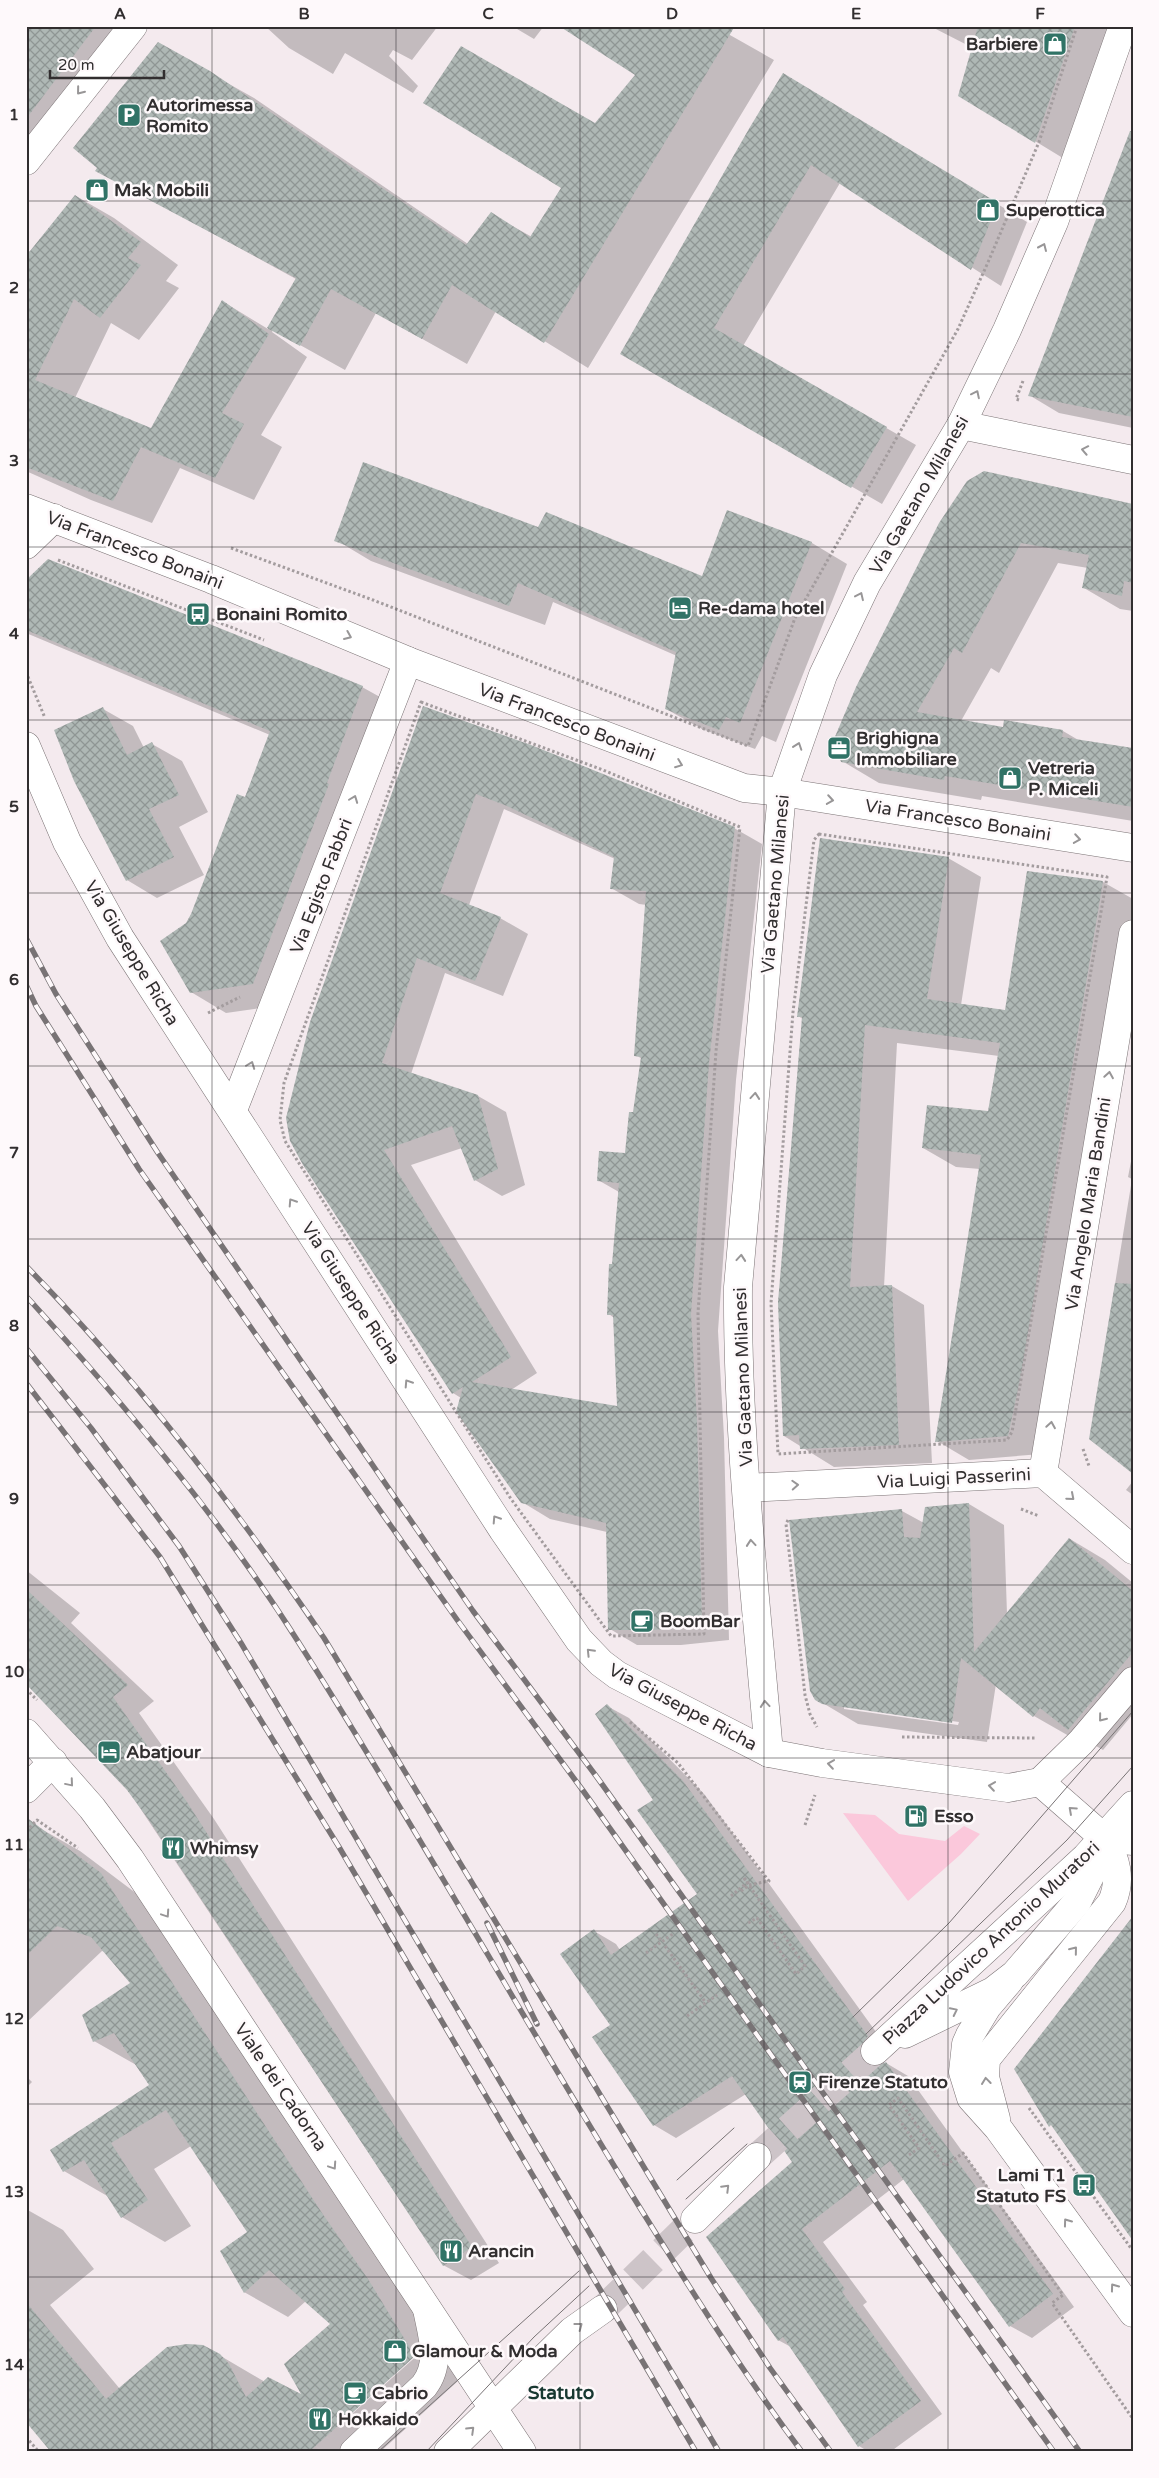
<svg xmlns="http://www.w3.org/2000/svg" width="1159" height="2478" font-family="'Varela Round',sans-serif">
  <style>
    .green { fill: #fbc8db }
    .shadow { fill: #0003; fill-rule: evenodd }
    .building { fill: url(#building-cross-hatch); fill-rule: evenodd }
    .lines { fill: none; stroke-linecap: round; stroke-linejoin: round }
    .secondary-tunnel { stroke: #cdc4c8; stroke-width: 28; stroke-dasharray: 28 14; stroke-linecap: butt }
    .street-casing { stroke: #7b7375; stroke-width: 29 }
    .secondary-casing { stroke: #7b7375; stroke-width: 29 }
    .path { stroke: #a39c9e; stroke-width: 3; stroke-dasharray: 2.5 2.5; stroke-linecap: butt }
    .street { stroke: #fff; stroke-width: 28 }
    .secondary { stroke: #fff; stroke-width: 28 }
    .tram { stroke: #787375; stroke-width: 1 }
    .rail-casing { stroke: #787375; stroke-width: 5.5 }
    .rail { stroke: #fef9fb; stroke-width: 4; stroke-dasharray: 11; stroke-linecap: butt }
    .path-bridge { stroke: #a39c9e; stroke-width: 3; stroke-dasharray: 2.5 2.5; stroke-linecap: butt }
    .oneway { stroke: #989697 }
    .grid { fill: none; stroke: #312e2f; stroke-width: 1; stroke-opacity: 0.55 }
    .labels { text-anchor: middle; stroke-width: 5; stroke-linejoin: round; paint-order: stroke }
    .poi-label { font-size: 18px; font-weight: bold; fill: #312e2f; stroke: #fef9fb; text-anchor: start }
    .street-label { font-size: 18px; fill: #312e2f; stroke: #fef9fb }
    .neighbourhood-label { font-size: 19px; font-weight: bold; fill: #183831; stroke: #fef9fb }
    .neatline { fill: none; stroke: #312e2f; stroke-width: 2 }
    .grid-label { font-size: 16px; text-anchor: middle; font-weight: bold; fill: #312e2f }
  </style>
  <defs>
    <pattern id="building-cross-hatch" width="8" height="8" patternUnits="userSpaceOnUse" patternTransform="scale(1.25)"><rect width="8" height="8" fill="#afb8b5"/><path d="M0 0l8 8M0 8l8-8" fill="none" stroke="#8f9694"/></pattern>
  </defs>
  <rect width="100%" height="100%" fill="#f4eaee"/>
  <path class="green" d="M843 1813 875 1815 899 1834 945 1841 964 1826 980 1834 961 1854 908 1901Z"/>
  <g class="shadow">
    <path d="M26 26H125L26 158Z"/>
    <path d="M265 26H438L412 60 393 50 389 56 418 86 413 93 345 53 333 74 289 48Z"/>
    <path d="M512 26H544L534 39Z"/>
    <path d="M714 26 774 60 588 368 496 311 467 364 376 313 345 370 273 330 272 332 307 357 261 435 282 447 254 500 180 468 152 523 91 500 26 471V250L31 252 76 196 114 218 178 265 166 281 179 288 139 340 111 323 75 398 151 430 222 301 268 329 296 279 97 170 158 44 254 98 468 244 491 214 532 237 563 188 595 125Z"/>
    <path d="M930 26H1118L1071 163 959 95 973 48Z"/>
    <path d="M813 92 1027 222 1001 286 840 183 743 346 916 445 882 504 622 354Z"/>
    <path d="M1133 128V428L1059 413 1029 395Z"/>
    <path d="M1133 506V611L1120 609 1084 588 1088 568 1058 563 999 673 991 668 961 721 1004 728 1063 731 1080 741 1133 749V821L982 796 981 800 879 783 842 761 940 523Z"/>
    <path d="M727 511 812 543 847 564 776 742 762 736 755 749 702 729 666 709 677 656 553 602 545 625 371 561 336 540 538 529 703 577Z"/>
    <path d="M26 582 362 687 398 707 289 1004 226 1013 191 992 187 923 245 798 270 735 26 633Z"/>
    <path d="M424 708 734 828 762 844 736 1080 718 1331 724 1437 729 1640 681 1645H637L610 1629 607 1532 550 1519 522 1502 461 1398 453 1393 304 1164ZM504 809 615 859 611 888 639 904 647 905 636 1055 642 1059 634 1113 626 1154 598 1180 619 1192 609 1314 614 1318 619 1408 511 1390 537 1373 411 1165 462 1148 475 1180 502 1196 525 1185 506 1112 478 1096 411 1074 445 973 503 996 528 934 500 918 469 905Z"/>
    <path d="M103 709 133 726 144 748 152 744 182 761 208 812 179 827 204 875 157 898 127 880Z"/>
    <path d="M948 858 981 877 961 1005 1006 1012 1103 882 1133 899V915L1053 1394 1041 1454 969 1460 937 1441 980 1169 956 1167 923 1148 990 1112 999 1056 897 1043 884 1287 892 1286 924 1305 932 1463 834 1467 784 1436 803 1019 798 1016Z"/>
    <path d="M1133 1151V1473L1090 1439 1132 1179 1128 1177Z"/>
    <path d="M1133 1481V1495L1126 1490Z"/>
    <path d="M969 1504 1004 1525 1007 1614 1070 1539 1105 1560 1133 1583V1714L1103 1750 1072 1732 1069 1736 1034 1716 996 1684 987 1742 858 1724 816 1699 902 1511 924 1523ZM844 1706 959 1722 958 1725 844 1709Z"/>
    <path d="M26 1570 80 1613 71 1623 154 1701 139 1713 214 1819 499 2263 471 2280 443 2265 128 1790 26 1683Z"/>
    <path d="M607 1706 629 1718 705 1795 889 2050 882 2060V2066L886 2063 908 2076 1074 2307 1032 2338 1010 2326 904 2179 823 2242 867 2302 863 2305 942 2414 890 2452H869L859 2446 791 2347 778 2340 794 2162 746 2094 676 2138 654 2125 612 2025 594 1931 616 1944 620 1950 699 1894Z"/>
    <path d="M36 1826 80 1851 145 1900 412 2306 458 2381 380 2452H46L50 2448 26 2420V2209L63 2230 94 2269 50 2305 120 2389 219 2355 265 2382 304 2396 332 2324 306 2301 288 2317 244 2292 249 2232 191 2146 154 2169 191 2226 165 2242 122 2217 109 2197 64 2171 51 2150 151 2086 138 2066 94 2041 132 1983 105 1952 102 1951 26 2023V1836ZM419 2350 421 2352 344 2421V2418Z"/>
    <path d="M26 2076 32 2082 26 2088Z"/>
  </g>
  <g class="building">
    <path d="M26 26H96L26 119Z"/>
    <path d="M559 26H735L544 343 452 285 422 339 331 289 300 346 267 328 296 278 95 171 97 168 73 148 158 42 210 71 466 245 491 212 530 237 561 188 423 103 461 46 595 123 635 75Z"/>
    <path d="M978 26H1075L1035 143 958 96Z"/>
    <path d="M783 73 998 203 971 270 811 165 714 328 887 427 851 488 620 354 750 127Z"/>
    <path d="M1130 131H1133V417L1028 396Z"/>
    <path d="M75 195 141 242 128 258 141 265 100 318 74 299 35 380 151 428 222 300 269 334 222 413 244 424 215 478 141 447 113 501 26 467V256Z"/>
    <path d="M363 462 538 527 546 512 702 576 727 510 812 542 740 723 726 717 719 730 665 709 676 652 518 583 509 606 334 541Z"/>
    <path d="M984 471 1133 504V583L1124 581 1122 596 1082 588 1089 555 1021 543 962 653 954 648 917 712 1003 727 1004 720 1063 730 1062 737 1133 748V807L945 776 944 780 841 762 834 739 856 687 939 523 967 481Z"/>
    <path d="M48 559 363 686 327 783 329 784 253 984 190 993 160 941 186 923 191 914 237 794 245 797 270 731 26 630V580Z"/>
    <path d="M423 706 531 745 735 827 709 1063 691 1314 697 1421 702 1625 653 1630H608L606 1523 521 1503 456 1412 463 1387 452 1394 303 1165 290 1141 286 1118 310 1022ZM476 794 507 806 614 857 610 889 646 891 634 1056 641 1057 633 1112H629L625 1153 599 1151 597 1181 619 1183 612 1264H609L607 1315H613L617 1406 472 1382 511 1357 384 1150 452 1126 474 1181 498 1169 478 1095 382 1063 417 958 475 981 501 917 440 893Z"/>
    <path d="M103 707 127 755 152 742 179 795 149 809 174 857 126 881 74 781 54 730Z"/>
    <path d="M820 838 949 857 927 999 1005 1010 1027 871 1103 881 1021 1375 1008 1436 935 1442 981 1155 922 1148 927 1105 988 1111 1000 1043 865 1025 850 1287 892 1285 899 1445 800 1449 799 1435 783 1436 778 1302 802 1017H797Z"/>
    <path d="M1115 1283 1133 1284V1474L1089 1439Z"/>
    <path d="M969 1503 974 1652 1069 1538 1133 1591V1652L1068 1730 1040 1708 1033 1717 961 1658 952 1723 822 1704 815 1700 810 1691 789 1520 902 1509 904 1537 920 1538 925 1507Z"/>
    <path d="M26 1589 128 1685 113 1697 187 1802 472 2247 443 2266 149 1820 127 1790 26 1684Z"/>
    <path d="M607 1704 683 1781 868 2036 860 2047V2054L863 2061 870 2066H878L886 2062 1053 2294 1009 2327 890 2161 802 2229 845 2289 842 2292 921 2401 858 2447 783 2337 778 2341 706 2237 792 2162 732 2076 653 2126 592 2037 610 2025 560 1954 594 1929 611 1955 697 1894 637 1810 653 1800 595 1714Z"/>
    <path d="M26 1817 101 1873 322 2213 368 2279 415 2356 309 2452H51L26 2422V2302L106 2399 167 2347 187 2344 203 2345 220 2354 229 2364 246 2397 268 2377 301 2394 284 2364 330 2324 269 2270 244 2293 220 2251 247 2232 166 2110 111 2143 148 2200 121 2218 84 2160 63 2172 50 2150 149 2085 114 2033 93 2042 82 2015 130 1983 91 1937 57 1926 26 1956Z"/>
    <path d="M1133 1916V2241L1051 2125 1049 2127 1014 2069Z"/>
  </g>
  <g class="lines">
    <g class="secondary-tunnel">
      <path d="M757 2157 875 2051"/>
      <path d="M603 2309 695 2219"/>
    </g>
    <g class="street-casing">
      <g id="street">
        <path d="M961 425 1133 460"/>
        <path d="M26 508 211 579 408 661 744 788 782 792 1133 848"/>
        <path d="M26 545 54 518"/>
        <path d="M26 746 67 842 120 938 503 1530 579 1640 601 1663 617 1675 644 1689 769 1753 822 1763 1008 1788 1040 1782"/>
        <path d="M233 1110 408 661"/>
        <path d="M1043 1473 1133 934"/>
        <path d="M747 1488 1043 1473 1133 1550"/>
        <path d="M26 1733 92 1808 130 1859 522 2452"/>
        <path d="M769 1753C756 1598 737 1442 738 1287L782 792 823 675 867 583 961 425 1007 330 1054 222 1123 26"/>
        <path d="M26 1789 53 1762"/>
        <path d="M1104 1838 1133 1841"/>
        <path d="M1009 1981 987 2007 970 2035 966 2044 963 2072 971 2098 998 2128 1133 2313"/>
        <path d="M996 2119 985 2077 986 2059 1112 1902C1122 1879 1116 1859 1104 1838"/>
      </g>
    </g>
    <g class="secondary-casing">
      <g id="secondary">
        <path d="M26 161 133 26"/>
        <path d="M1104 1838 1040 1782 1081 1742 1133 1681"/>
        <path d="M905 2034 993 1991 1015 1974 1077 1902 1092 1872 1101 1846"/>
        <path d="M875 2051 1086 1857 1133 1805"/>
        <path d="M695 2219 757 2157"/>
        <path d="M354 2452 424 2386C442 2363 432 2335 427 2309"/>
        <path d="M448 2452 572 2331 603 2309"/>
      </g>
    </g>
    <g class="path">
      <path d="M1019 400 1016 399 1023 381"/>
      <path d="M231 548 373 600 748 746 795 618 958 329 989 260 1039 142 1077 26"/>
      <path d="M58 560 264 640"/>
      <path d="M26 672 45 718"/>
      <path d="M421 702 603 770 740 827 716 1051 698 1313 704 1634 611 1636 511 1499 285 1141 280 1120 284 1083Z"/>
      <path d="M819 834 1107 877 1012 1432 1007 1440 778 1454 771 1303 793 1012 814 840Z"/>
      <path d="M208 1013 240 997"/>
      <path d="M1083 1449 1089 1466"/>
      <path d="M1021 1509 1039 1516"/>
      <path d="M788 1520 786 1524 805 1695 810 1714 817 1727"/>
      <path d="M26 1689 37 1700"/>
      <path d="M630 1722 678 1763 769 1881 749 1885 740 1892"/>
      <path d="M902 1737 1035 1738"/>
      <path d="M805 1825 815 1795"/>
      <path d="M26 1831 37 1820 78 1848"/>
      <path d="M744 1878 805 1966 796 1974 757 1918 748 1923"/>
      <path d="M656 1934 662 1942"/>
      <path d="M665 1946 706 2003"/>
      <path d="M646 1953 674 1933"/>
      <path d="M687 2016 717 1995"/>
      <path d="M1029 2108 1133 2251"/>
      <path d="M909 2155 919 2148 889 2105 898 2098 945 2166 963 2153 1063 2295 1052 2303 1133 2419"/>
      <path d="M26 2437 39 2452"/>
    </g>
    <use href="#street" class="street"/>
    <use href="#secondary" class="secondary"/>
    <g class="tram">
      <path d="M853 2017 949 1923 1133 1711"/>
      <path d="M866 2034 1067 1840 1133 1766"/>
      <path d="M677 2180 734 2128"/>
      <path d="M686 2199 747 2144"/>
      <path d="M378 2452 579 2271"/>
      <path d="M426 2452 534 2337 589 2286"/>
    </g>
    <g class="rail-casing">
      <g id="rail">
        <path d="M26 938 56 994 158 1153 473 1611 599 1780 1080 2452"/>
        <path d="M26 985 36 1006 139 1169 458 1621 584 1792 1054 2452"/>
        <path d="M26 1266C138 1380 235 1506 324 1638L711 2278 770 2368 831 2452"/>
        <path d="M26 1296C125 1405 221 1519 299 1643 414 1824 519 2012 632 2195 686 2282 740 2369 802 2452"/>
        <path d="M26 1348 91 1428 179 1546 241 1643 719 2452"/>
        <path d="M26 1383 160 1557 339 1847 696 2452"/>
        <path d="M487 1923 537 2024"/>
      </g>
    </g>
    <use href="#rail" class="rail"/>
    <path class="path-bridge" d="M731 1896 748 1882 744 1878"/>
  </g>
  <defs><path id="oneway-chevron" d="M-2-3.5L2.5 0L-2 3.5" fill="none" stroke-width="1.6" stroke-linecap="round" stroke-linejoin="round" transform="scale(1.25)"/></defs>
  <g class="oneway">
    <use href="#oneway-chevron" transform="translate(80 91) rotate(129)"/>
    <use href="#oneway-chevron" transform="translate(1043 247) rotate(-66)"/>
    <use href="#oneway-chevron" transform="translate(976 394) rotate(-64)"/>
    <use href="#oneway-chevron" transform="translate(1085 450) rotate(-169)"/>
    <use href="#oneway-chevron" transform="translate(860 596) rotate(-65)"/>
    <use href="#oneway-chevron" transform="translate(348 636) rotate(23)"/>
    <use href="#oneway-chevron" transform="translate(798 746) rotate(-71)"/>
    <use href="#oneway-chevron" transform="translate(679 764) rotate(21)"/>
    <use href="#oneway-chevron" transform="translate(354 799) rotate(-69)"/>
    <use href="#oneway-chevron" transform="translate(830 800) rotate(9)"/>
    <use href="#oneway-chevron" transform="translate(1077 839) rotate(9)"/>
    <use href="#oneway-chevron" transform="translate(251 1065) rotate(-69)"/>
    <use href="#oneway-chevron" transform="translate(1109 1075) rotate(-81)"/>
    <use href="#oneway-chevron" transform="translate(755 1096) rotate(-85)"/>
    <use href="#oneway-chevron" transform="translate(292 1202) rotate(-123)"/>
    <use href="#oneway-chevron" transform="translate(741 1258) rotate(-85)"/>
    <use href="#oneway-chevron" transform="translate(408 1383) rotate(-123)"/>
    <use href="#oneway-chevron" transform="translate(1051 1425) rotate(-81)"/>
    <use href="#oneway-chevron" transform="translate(795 1485) rotate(-3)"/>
    <use href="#oneway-chevron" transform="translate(1071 1497) rotate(41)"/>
    <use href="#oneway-chevron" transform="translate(496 1519) rotate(-123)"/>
    <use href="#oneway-chevron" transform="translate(751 1543) rotate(-95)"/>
    <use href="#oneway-chevron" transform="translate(590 1652) rotate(-134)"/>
    <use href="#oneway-chevron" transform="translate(765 1704) rotate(-95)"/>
    <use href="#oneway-chevron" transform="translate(1102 1718) rotate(129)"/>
    <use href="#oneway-chevron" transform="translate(831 1764) rotate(-172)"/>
    <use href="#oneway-chevron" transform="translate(70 1783) rotate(50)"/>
    <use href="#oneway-chevron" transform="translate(992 1786) rotate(-172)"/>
    <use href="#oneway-chevron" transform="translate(1072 1810) rotate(-138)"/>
    <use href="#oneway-chevron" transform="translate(166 1914) rotate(56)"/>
    <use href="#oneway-chevron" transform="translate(1074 1950) rotate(-51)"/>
    <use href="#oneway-chevron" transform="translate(954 2011) rotate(-26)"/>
    <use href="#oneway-chevron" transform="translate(986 2081) rotate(-97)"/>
    <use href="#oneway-chevron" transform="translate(333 2166) rotate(56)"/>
    <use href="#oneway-chevron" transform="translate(726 2188) rotate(-45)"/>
    <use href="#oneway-chevron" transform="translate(1067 2222) rotate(-126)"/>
    <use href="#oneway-chevron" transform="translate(1114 2287) rotate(-126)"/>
    <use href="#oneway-chevron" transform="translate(579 2326) rotate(-37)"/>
    <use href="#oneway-chevron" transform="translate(471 2430) rotate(-44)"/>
  </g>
  <path class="grid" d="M212 26V2452M396 26V2452M580 26V2452M764 26V2452M948 26V2452M26 201H1133M26 374H1133M26 547H1133M26 720H1133M26 893H1133M26 1066H1133M26 1239H1133M26 1412H1133M26 1585H1133M26 1758H1133M26 1931H1133M26 2104H1133M26 2277H1133"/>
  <defs>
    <g id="shop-square" transform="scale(1.25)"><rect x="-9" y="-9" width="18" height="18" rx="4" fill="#307366" stroke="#fef9fb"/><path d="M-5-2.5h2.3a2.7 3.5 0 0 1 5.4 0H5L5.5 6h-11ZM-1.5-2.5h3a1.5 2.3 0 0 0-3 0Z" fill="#fff"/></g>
    <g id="parking-square" transform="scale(1.25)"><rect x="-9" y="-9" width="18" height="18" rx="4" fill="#307366" stroke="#fef9fb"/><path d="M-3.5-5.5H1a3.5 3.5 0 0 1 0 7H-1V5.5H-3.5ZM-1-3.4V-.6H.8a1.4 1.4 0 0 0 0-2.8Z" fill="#fff"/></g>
    <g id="hotel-square" transform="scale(1.25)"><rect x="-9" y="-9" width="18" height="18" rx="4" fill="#307366" stroke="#fef9fb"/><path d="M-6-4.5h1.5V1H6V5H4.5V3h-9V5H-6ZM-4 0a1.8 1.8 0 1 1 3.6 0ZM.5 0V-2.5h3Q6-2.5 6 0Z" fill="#fff"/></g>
    <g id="bus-square" transform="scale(1.25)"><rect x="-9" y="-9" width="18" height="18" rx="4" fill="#307366" stroke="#fef9fb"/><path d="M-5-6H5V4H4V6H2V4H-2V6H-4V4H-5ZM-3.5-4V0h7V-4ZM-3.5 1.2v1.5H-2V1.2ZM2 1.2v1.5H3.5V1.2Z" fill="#fff"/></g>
    <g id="office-square" transform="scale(1.25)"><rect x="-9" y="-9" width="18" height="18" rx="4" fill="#307366" stroke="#fef9fb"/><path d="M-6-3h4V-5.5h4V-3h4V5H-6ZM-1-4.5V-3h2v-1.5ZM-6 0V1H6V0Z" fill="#fff"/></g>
    <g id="cafe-square" transform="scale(1.25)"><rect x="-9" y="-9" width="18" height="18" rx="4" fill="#307366" stroke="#fef9fb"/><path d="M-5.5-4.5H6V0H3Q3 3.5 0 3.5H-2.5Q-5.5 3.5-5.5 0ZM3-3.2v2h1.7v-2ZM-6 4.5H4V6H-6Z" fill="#fff"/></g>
    <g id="fuel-square" transform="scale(1.25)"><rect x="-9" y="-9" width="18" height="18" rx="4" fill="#307366" stroke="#fef9fb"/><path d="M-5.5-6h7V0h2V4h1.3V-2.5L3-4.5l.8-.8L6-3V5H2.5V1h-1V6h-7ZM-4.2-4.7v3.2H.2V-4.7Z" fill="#fff"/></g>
    <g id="restaurant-square" transform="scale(1.25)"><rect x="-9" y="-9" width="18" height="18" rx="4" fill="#307366" stroke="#fef9fb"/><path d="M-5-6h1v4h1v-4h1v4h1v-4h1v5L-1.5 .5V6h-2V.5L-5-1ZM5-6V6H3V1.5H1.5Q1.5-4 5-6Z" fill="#fff"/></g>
    <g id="station-square" transform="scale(1.25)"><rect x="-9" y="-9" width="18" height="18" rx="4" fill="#307366" stroke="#fef9fb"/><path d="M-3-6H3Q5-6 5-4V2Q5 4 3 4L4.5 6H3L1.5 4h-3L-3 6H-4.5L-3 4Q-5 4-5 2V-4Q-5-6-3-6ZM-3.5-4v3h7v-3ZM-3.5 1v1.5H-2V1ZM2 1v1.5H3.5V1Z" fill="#fff"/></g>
  </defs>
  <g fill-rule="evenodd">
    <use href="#shop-square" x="1055" y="44"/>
    <use href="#parking-square" x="129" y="115"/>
    <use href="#shop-square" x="97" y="190"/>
    <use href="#shop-square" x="988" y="210"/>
    <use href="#hotel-square" x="680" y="608"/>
    <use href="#bus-square" x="198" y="614"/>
    <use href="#office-square" x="839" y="748"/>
    <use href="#shop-square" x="1010" y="778"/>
    <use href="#cafe-square" x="642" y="1621"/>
    <use href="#hotel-square" x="109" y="1752"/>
    <use href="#fuel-square" x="916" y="1816"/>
    <use href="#restaurant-square" x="173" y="1848"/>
    <use href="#station-square" x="800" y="2082"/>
    <use href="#bus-square" x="1084" y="2185"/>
    <use href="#restaurant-square" x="451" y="2251"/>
    <use href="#shop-square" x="395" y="2351"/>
    <use href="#cafe-square" x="355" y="2393"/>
    <use href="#restaurant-square" x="320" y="2419"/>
  </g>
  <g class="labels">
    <g class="poi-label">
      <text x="1038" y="50" text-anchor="end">Barbiere</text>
      <text x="146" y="111">Autorimessa<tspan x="146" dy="21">Romito</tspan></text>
      <text x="114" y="196">Mak Mobili</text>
      <text x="1006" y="216">Superottica</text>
      <text x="698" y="614">Re-dama hotel</text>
      <text x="216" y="620">Bonaini Romito</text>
      <text x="856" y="744">Brighigna<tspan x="856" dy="21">Immobiliare</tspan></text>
      <text x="1028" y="774">Vetreria<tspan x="1028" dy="21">P. Miceli</tspan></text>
      <text x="660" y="1627">BoomBar</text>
      <text x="126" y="1758">Abatjour</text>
      <text x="934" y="1822">Esso</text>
      <text x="190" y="1854">Whimsy</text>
      <text x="818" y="2088">Firenze Statuto</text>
      <text x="1066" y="2181" text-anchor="end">Lami T1<tspan x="1066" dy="21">Statuto FS</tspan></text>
      <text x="468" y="2257">Arancin</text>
      <text x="412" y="2357">Glamour &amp; Moda</text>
      <text x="372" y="2399">Cabrio</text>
      <text x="338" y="2425">Hokkaido</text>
    </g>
    <g class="street-label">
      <text transform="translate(919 495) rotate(-60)" y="6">Via Gaetano Milanesi</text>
      <text transform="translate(135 550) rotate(21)" y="6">Via Francesco Bonaini</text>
      <text transform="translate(567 722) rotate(21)" y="6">Via Francesco Bonaini</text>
      <text transform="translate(958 820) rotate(9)" y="6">Via Francesco Bonaini</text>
      <text transform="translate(775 884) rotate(-85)" y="6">Via Gaetano Milanesi</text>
      <text transform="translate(321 886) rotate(-69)" y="6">Via Egisto Fabbri</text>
      <text transform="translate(132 953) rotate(59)" y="6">Via Giuseppe Richa</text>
      <text transform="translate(1088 1204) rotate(-81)" y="6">Via Angelo Maria Bandini</text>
      <text transform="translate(351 1293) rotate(57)" y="6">Via Giuseppe Richa</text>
      <text transform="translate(743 1377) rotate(-92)" y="6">Via Gaetano Milanesi</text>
      <text transform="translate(954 1478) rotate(-3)" y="6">Via Luigi Passerini</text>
      <text transform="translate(683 1707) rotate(28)" y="6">Via Giuseppe Richa</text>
      <text transform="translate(991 1943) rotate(-43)" y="6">Piazza Ludovico Antonio Muratori</text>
      <text transform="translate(281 2087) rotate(56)" y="6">Viale dei Cadorna</text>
    </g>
    <g class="neighbourhood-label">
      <text x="561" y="2399">Statuto</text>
    </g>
  </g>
  <rect width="1159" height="2478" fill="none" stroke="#fef9fb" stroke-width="55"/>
  <path d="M50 70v8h114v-8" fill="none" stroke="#312e2f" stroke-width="2.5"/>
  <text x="58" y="70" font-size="15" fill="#312e2f" stroke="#fef9fb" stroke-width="4" paint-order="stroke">20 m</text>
  <rect x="28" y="28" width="1104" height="2422" class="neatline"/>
  <g class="grid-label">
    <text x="120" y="19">A</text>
    <text x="304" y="19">B</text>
    <text x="488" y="19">C</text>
    <text x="672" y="19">D</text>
    <text x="856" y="19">E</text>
    <text x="1040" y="19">F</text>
    <text x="14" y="120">1</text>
    <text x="14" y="293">2</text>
    <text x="14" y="466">3</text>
    <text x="14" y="639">4</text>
    <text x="14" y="812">5</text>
    <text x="14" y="985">6</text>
    <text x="14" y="1158">7</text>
    <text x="14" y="1331">8</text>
    <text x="14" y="1504">9</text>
    <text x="14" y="1677">10</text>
    <text x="14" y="1850">11</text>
    <text x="14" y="2024">12</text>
    <text x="14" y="2197">13</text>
    <text x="14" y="2370">14</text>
  </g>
</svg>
